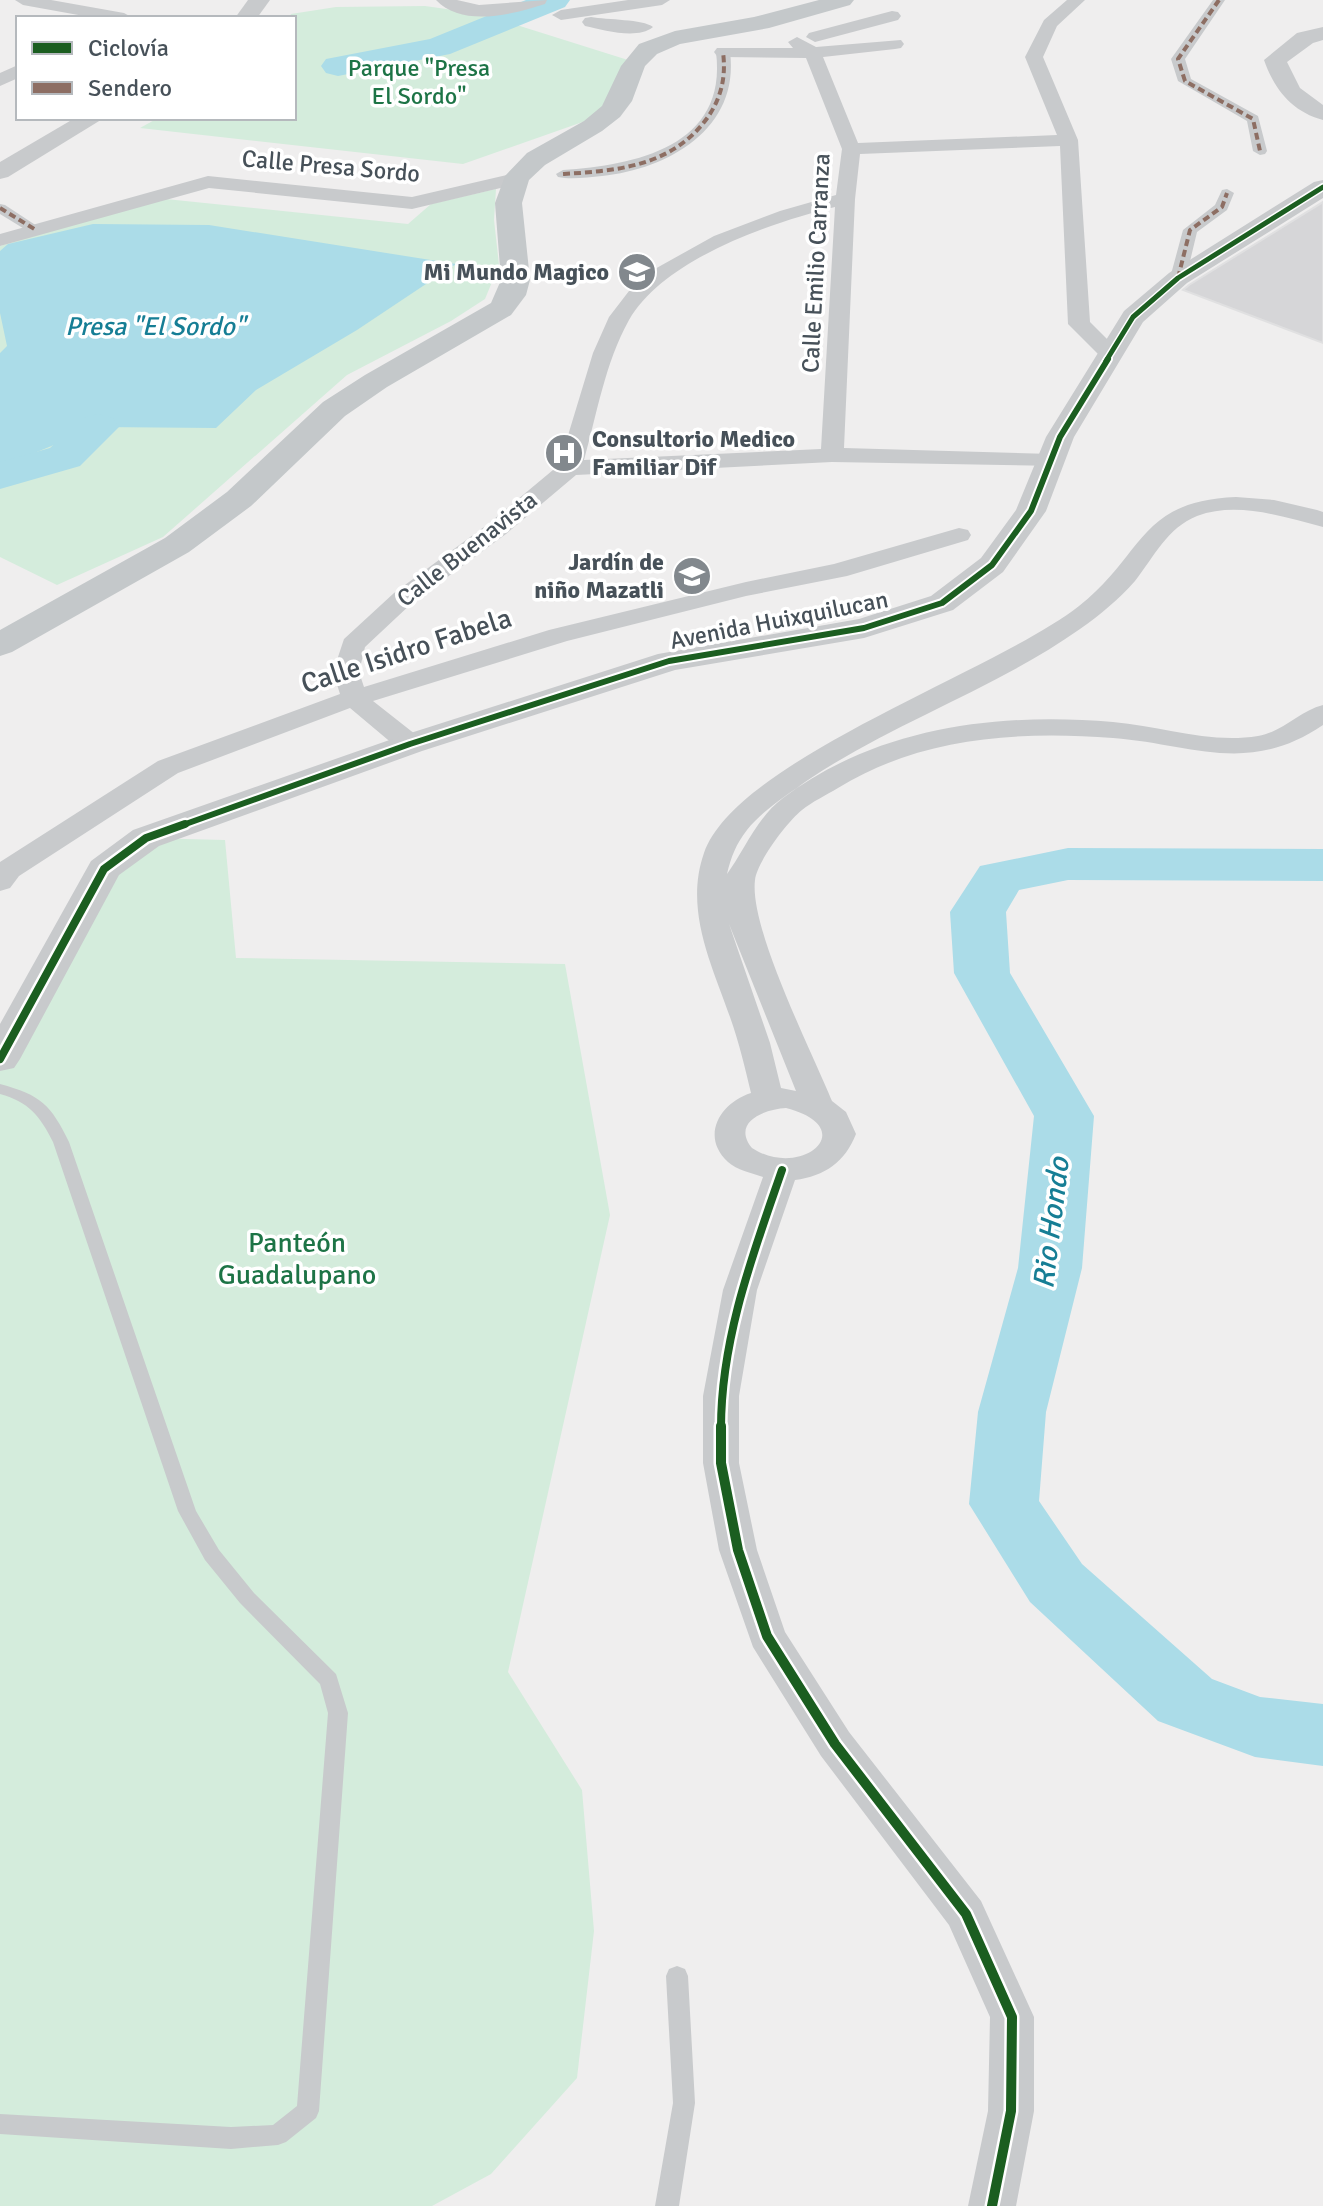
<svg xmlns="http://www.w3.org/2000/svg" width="1323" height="2206" font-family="Signika,sans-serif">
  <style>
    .green { fill: #d4ecdc }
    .water { fill: #abdce8 }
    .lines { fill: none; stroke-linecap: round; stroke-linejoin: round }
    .river { fill: #abdce8; fill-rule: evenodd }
    .building { fill: #d6d6d8; stroke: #e0e0e1; stroke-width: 2 }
    .service { fill: #c8cacc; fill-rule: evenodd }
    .pedestrian { fill: #c8cacc; fill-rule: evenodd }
    .minor { fill: #c8cacc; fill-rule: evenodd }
    .tertiary { fill: #c8cacc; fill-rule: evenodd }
    .primary { fill: #c4c8ca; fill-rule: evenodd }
    .quiet { stroke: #8d6e63; stroke-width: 4; stroke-dasharray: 7 4; stroke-linecap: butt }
    .cycleway-far3-casing { stroke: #fff; stroke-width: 8 }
    .cycleway-far2-casing { stroke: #fff; stroke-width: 10 }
    .cycleway-far1-casing { stroke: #fff; stroke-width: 13 }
    .cycleway-casing { stroke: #fff; stroke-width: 15 }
    .cycleway-far3 { stroke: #1b5e20; stroke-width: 5 }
    .cycleway-far2 { stroke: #1b5e20; stroke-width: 6 }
    .cycleway-far1 { stroke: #1b5e20; stroke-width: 8 }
    .cycleway { stroke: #1b5e20; stroke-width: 10 }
    .labels { text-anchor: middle; stroke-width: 7; stroke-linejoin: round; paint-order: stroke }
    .far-park-label { font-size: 24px; fill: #1d7446; stroke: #fff }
    .far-street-label { font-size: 24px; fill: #475159; stroke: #fff }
    .far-poi-label { font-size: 24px; font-weight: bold; fill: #475159; stroke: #fff; text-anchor: end }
    .far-water-label { font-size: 26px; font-style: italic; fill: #167e95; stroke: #fff }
    .street-label { font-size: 28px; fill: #475159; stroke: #fff }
    .park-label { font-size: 28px; fill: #1d7446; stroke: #fff }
    .water-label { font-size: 30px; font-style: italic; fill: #167e95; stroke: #fff }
  </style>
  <rect width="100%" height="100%" fill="#efeeee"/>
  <g class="green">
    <path d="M425 6 482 14 628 60 614 98 594 118 463 164 140 128 158 118H294V18H289L291 14 336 7Z"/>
    <path d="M496 189 494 220 499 265 485 299 451 321 347 375 163 537 57 585 0 557V246L156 198 408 224 431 204Z"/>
    <path d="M146 838 225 840 236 958 565 964 610 1215 508 1672 582 1790 594 1931 577 2078 491 2174 432 2206H0V1059L104 869Z"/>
  </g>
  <path class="water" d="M93 224 209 225 456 264 357 330 256 390 216 428 98 427 0 467V353L7 346 0 313V251L8 244Z"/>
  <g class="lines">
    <g class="river">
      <path d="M526 0H570L565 7 450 54 338 76 326 73 321 66 326 59 430 39Z"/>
      <path d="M98 414 113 418 119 427 80 466 0 489V462L50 448 83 418Z"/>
      <path d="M1068 848 1323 849V881L1068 880 1019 890 1006 912 1010 973 1094 1116 1082 1268 1046 1412 1039 1501 1082 1564 1212 1679 1260 1697 1323 1704V1766L1255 1757 1158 1721 1030 1602 969 1504 978 1412 1018 1268 1034 1116 954 973 950 912 980 866Z"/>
    </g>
  </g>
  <path class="building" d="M1323 202V343L1183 290 1189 285Z"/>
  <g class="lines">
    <g class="service">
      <path d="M0 1084C41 1095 51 1105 69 1142L196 1511 219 1550 254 1593 336 1674 348 1713 319 2111 316 2118 286 2142 278 2145 231 2149 0 2134V2114L231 2127 273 2125 297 2106 328 1713 320 1684 240 1603 205 1560 178 1511 53 1142C40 1116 29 1102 0 1094Z"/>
      <path d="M677 1966 685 1969 688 1976 695 2103 679 2206H655L673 2103 666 1976 669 1969Z"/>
    </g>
    <g class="pedestrian">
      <path d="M1213 0H1225L1185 59 1191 79 1258 116 1267 151 1265 154 1260 155 1253 151 1247 121 1178 81 1171 59Z"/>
      <path d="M723 48 730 52C740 129 668 169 602 176 588 177 572 180 558 177L556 174 563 170C635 165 728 147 716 52Z"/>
      <path d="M1227 189 1234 193 1227 210 1197 232 1186 278 1183 281H1173L1170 278 1183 230 1215 205 1222 190Z"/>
      <path d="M0 204 5 205 43 230 41 233H31L0 214Z"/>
    </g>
    <g class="minor">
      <path d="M15 0H51L124 13 133 18H95L23 5Z"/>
      <path d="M436 0H457L479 5 547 0 545 4C514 14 462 28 436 0Z"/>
      <path d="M628 0H670L662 5 561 20 552 15 561 10Z"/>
      <path d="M1067 0H1085L1057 26 1043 57 1078 140 1090 322 1122 354 1119 359H1103L1068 324 1060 146 860 154 855 199 844 448 1052 454 1060 456 1064 461 1060 466 832 462 576 475 506 534 412 603 365 647 359 672 364 687 549 630 746 582 834 564 959 528 968 530 971 535 968 540 847 576 746 596 567 641 373 701 420 738 424 744 420 750H400L350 708 178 773 19 876 10 888 0 891V862L158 761 340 694 333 672 344 639 394 593 488 524 559 465 593 353 609 317 629 291 653 270 714 236 780 211 836 195 842 149 806 58 723 57 717 56 714 52 717 48H793L788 42 797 37 816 47 901 40 904 44 901 48 895 49 823 57 858 143 1057 135 1025 57 1044 20ZM835 207 821 449 584 460C597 414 605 363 629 320 664 259 770 223 835 207Z"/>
      <path d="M892 11 898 12 901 16 898 20 815 42 806 37 809 33Z"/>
      <path d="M591 17C607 20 643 19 653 27 637 40 604 30 585 26L582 22 585 18Z"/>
      <path d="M18 65V78L0 86V73Z"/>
      <path d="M515 173 522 175 525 179 522 183 412 209 209 188 0 246V234L208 176 412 197Z"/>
      <path d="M1236 497 1274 500 1317 510 1323 512V527C1283 517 1238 501 1197 516 1167 528 1154 557 1135 581 1119 599 1100 615 1080 629 995 689 894 722 808 780 787 795 763 810 747 830 736 844 731 857 727 874 743 853 757 817 783 798 877 727 999 712 1113 722 1162 726 1208 744 1258 736 1283 732 1299 711 1323 705V725C1248 776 1192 744 1113 738 1017 731 921 737 838 788 826 795 812 802 802 810 787 822 757 862 755 880 749 928 812 1052 832 1101L846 1112 856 1134C845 1162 825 1176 795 1180L757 1290 739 1396V1463L757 1550 785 1632 849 1732 981 1901 1034 2017V2111L1016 2206H968L988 2111 990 2017 949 1925 821 1756 753 1647 719 1550 703 1463V1396L723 1290 763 1177C751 1173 737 1170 728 1162 700 1136 720 1103 751 1093 745 1068 739 1042 730 1017 712 965 684 910 704 853 737 759 995 672 1079 606 1145 554 1138 501 1236 497ZM729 924 796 1091 781 1088 770 1043ZM786 1108C863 1128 801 1180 752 1148 731 1122 765 1109 786 1108Z"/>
    </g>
    <g class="tertiary">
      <path d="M248 0H270L257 18H235Z"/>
      <path d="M1323 27V40L1313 43 1287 62 1300 88 1323 105V120C1292 112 1274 89 1264 60L1297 33Z"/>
      <path d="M75 118H104L8 177 0 179V162Z"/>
      <path d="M1323 180V198L1187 283 1143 322 1074 437 1046 511 1003 572 953 610 864 638 675 670 422 751 159 846 119 875 20 1059 14 1068 0 1071V1024L91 861 133 830 398 737 658 654 859 619 931 596 981 558 1016 510 1046 437 1124 311 1169 273 1314 182Z"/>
    </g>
    <path class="primary" d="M819 0H854L850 5 769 28 680 44 657 54 645 66 632 101 620 117 602 131 545 165 529 180 522 203 530 280 526 295 511 315 387 387 345 416 251 506 189 552 12 652 0 656V630L165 538 227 492 323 402 365 375 491 303 501 280 495 203 505 176 527 153 584 121 602 106 621 66 639 44 675 31 754 17Z"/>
    <g class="quiet">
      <path d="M1219 0 1178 59 1185 81 1253 119 1260 151"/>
      <path d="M563 174C618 171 673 166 708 117 722 96 726 76 723 52"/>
      <path d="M0 208 36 230"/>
      <path d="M1178 278 1190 230 1222 207 1227 193"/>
    </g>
    <g class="cycleway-far3-casing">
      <path id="cycleway-far3" d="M1106 361 1133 317 1178 278 1323 187"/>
    </g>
    <g class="cycleway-far2-casing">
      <path id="cycleway-far2" d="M180 826 410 744 669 661 864 628 942 603 992 565 1031 511 1060 437 1108 359"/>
    </g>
    <g class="cycleway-far1-casing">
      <g id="cycleway-far1">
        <path d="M0 1059 104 869 146 838 185 824"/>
        <path d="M721 1428C721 1338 753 1254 782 1170"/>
      </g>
    </g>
    <g class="cycleway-casing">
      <path id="cycleway" d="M721 1426V1463L738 1550 767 1636 835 1744 966 1914 1012 2017 1011 2111 992 2206"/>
    </g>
    <use href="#cycleway-far3" class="cycleway-far3"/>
    <use href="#cycleway-far2" class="cycleway-far2"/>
    <use href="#cycleway-far1" class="cycleway-far1"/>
    <use href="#cycleway" class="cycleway"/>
  </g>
  <defs>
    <g id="school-disc" transform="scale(2)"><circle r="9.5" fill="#82888d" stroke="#fff"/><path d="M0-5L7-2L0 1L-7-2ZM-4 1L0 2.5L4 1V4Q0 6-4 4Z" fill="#fff"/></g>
    <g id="hospital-disc" transform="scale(2)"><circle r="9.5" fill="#82888d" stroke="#fff"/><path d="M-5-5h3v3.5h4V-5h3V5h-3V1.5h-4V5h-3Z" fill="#fff"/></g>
  </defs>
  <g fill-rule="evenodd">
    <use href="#school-disc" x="637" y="272"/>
    <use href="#hospital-disc" x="564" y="453"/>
    <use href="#school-disc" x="692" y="576"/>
  </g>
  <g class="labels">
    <g class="far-park-label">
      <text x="419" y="76">Parque "Presa<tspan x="419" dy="28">El Sordo"</tspan></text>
    </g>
    <g class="far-street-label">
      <text transform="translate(331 166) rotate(5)" y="8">Calle Presa Sordo</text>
      <text transform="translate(816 263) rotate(-87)" y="8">Calle Emilio Carranza</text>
      <text transform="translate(467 549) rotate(-38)" y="8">Calle Buenavista</text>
      <text transform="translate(779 620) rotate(-11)" y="8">Avenida Huixquilucan</text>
    </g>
    <g class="far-poi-label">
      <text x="609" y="280">Mi Mundo Magico</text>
      <text x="592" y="447" text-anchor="start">Consultorio Medico<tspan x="592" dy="28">Familiar Dif</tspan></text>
      <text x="664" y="570">Jardín de<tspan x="664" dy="28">niño Mazatli</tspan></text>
    </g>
    <g class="far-water-label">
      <text x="155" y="335">Presa "El Sordo"</text>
    </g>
    <g class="street-label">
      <text transform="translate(406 650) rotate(-18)" y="10">Calle Isidro Fabela</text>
    </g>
    <g class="park-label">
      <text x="297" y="1252">Panteón<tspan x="297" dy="32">Guadalupano</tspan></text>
    </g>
    <g class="water-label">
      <text transform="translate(1051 1223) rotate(-83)" y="10">Rio Hondo</text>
    </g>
  </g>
  <rect x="16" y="16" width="280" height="104" fill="#ffffff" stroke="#b5b9bd" stroke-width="2"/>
  <rect x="32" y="42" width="40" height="12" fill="#1b5e20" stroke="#b5b9bd" stroke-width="2"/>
  <text x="88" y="56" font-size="24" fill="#475159">Ciclovía</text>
  <rect x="32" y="82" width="40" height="12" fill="#8d6e63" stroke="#b5b9bd" stroke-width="2"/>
  <text x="88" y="96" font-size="24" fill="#475159">Sendero</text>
</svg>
